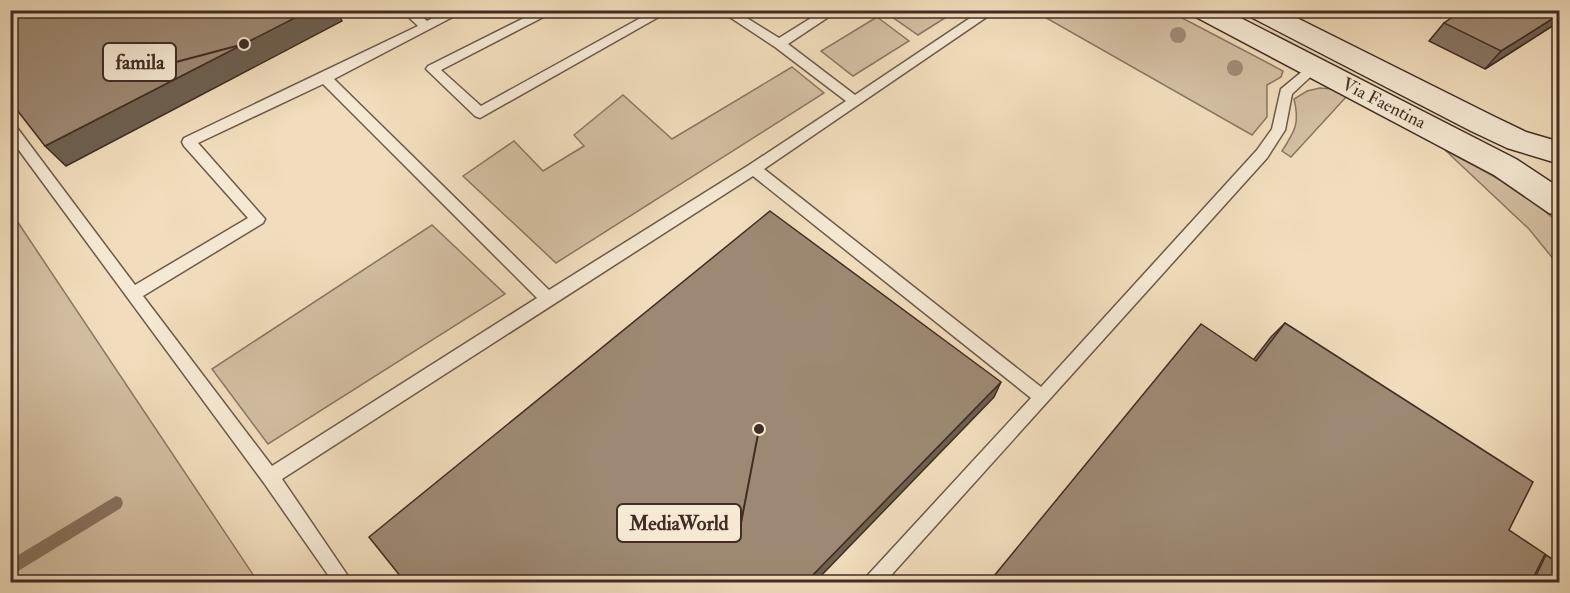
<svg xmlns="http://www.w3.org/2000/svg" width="1570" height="593" font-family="'IM FELL Double Pica',serif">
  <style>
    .green { fill: #d3bfa3; stroke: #8a7663; stroke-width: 1.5 }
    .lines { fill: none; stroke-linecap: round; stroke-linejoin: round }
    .stream { fill: #877360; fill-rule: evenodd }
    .service-casing { stroke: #6d594a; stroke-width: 3 }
    .secondary-casing { stroke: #412d23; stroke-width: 3 }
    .service { fill: #f6e9d4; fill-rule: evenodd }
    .secondary { fill: #f6e9d4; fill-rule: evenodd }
    .tree { fill: #a08c77 }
    .wall { fill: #877663; stroke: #412d23; stroke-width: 1.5 }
    .shaded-wall { fill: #6e6050; stroke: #412d23; stroke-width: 1.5 }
    .building { fill: #9d8973; stroke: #412d23; stroke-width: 1.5 }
    .labels { text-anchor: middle; stroke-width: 6; stroke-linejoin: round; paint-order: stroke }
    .street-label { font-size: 18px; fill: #412d23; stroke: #f6e9d4 }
    .leader { fill: none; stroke: #412d23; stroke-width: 2 }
    .callout-dot { fill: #412d23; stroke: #f6e9d4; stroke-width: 2 }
    .callout { fill: #f6e9d4; stroke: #412d23; stroke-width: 2 }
    .callout-label { font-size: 20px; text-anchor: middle; font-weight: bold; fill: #412d23 }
  </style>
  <rect width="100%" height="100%" fill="#f1ddbd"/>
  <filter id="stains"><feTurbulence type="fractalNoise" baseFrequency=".00333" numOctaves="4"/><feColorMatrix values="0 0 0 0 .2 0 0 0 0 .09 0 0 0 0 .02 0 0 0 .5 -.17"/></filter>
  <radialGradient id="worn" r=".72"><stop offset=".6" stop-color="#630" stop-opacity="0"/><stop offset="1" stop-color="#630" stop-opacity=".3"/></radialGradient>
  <g class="green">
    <path d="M887 11V10L956 11 918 35 885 12Z"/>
    <path d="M1034 11H1169L1283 71 1281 77 1267 85V117L1252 135Z"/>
    <path d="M877 17 909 41 853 76 821 51Z"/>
    <path d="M792 67 824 93 556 263 463 176 514 141 543 171 584 146 574 135 623 95 672 139Z"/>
    <path d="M1320 88 1333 89 1347 96 1291 157 1282 151C1295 131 1300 123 1294 99L1307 91Z"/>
    <path d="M1445 150C1485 172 1527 191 1559 224V266L1529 229Z"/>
    <path d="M11 212 258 582H11Z"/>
    <path d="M432 225 505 294 268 444 212 369Z"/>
  </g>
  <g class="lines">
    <path class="stream" d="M116 496 121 498 123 503 121 508 10 576V560Z"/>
    <g class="service-casing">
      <g id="service">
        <path d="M401 10H415L427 21 449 10H466L334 79 549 290 749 165 846 101 775 47 719 10H734L779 38 824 10H839L788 44 855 95 982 10H997L764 169 1041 387 1257 150 1272 129 1281 89 1310 65H1318L1320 68 1292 94 1285 130 1267 158 885 582H864L867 576 1031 398 753 176 282 479 352 582H333L264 483 10 138V123L15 125 135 285 248 218 184 146 182 142 184 138 418 26ZM323 84 537 298 272 466 143 296 263 223 265 219 198 143Z"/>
        <path d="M540 10H557L441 70 481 106 655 10H671L480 118 475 116 426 69 428 66Z"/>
      </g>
    </g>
    <g class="secondary-casing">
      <g id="secondary">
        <path d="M1190 10H1225L1516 159 1560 188V216L1549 213 1494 175 1194 16Z"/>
        <path d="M1245 10H1281L1491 115 1526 132 1560 142V164L1507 148 1471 131 1249 16Z"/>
      </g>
    </g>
    <use href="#service" class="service"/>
    <use href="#secondary" class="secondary"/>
  </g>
  <g class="tree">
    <circle cx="1178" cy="35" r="8"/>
    <circle cx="1235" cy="68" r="8"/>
  </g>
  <g class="wall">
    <path d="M1560 10V21L1485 69 1429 41 1444 23 1476 13Z"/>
    <path d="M1285 323 1509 530 1544 555H1546L1560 582H989L1254 359 1271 337Z"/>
  </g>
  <g class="shaded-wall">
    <path d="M310 10H336L342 21 66 166 45 146Z"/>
    <path d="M1560 14V21L1485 69 1501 51Z"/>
    <path d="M1001 382 994 397 815 582H806Z"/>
  </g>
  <g class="building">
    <path d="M10 10H310L45 146 10 101Z"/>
    <path d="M1463 10H1470L1476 13 1480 10H1560V14L1501 51 1444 23Z"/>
    <path d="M770 211 1001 382 806 582H405L369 537Z"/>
    <path d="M1285 323 1533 482 1509 530 1545 554 1531 582H989L1201 324 1256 361Z"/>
    <path d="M1546 555 1560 564V582H1533Z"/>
  </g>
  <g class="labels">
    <g class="street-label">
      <text transform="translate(1384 103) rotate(27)" y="6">Via Faentina</text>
    </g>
  </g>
  <path class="leader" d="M244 44L176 62M759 429L741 523"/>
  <g class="callout-dot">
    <circle cx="244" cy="44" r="6"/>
    <circle cx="759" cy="429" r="6"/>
  </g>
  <g class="callout">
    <rect x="103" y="43" width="73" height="38" rx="6"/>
    <rect x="617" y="504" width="124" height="38" rx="6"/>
  </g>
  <g class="callout-label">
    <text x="140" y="69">famila</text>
    <text x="679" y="530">MediaWorld</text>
  </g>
  <rect width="1570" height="593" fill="none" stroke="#f1ddbd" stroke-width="36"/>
  <rect x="12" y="12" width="1546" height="569" fill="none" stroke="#412d23" stroke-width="3"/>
  <rect x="18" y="18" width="1534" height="557" fill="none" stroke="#412d23" stroke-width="1.5"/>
  <rect width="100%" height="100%" filter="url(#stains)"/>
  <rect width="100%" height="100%" fill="url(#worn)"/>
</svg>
